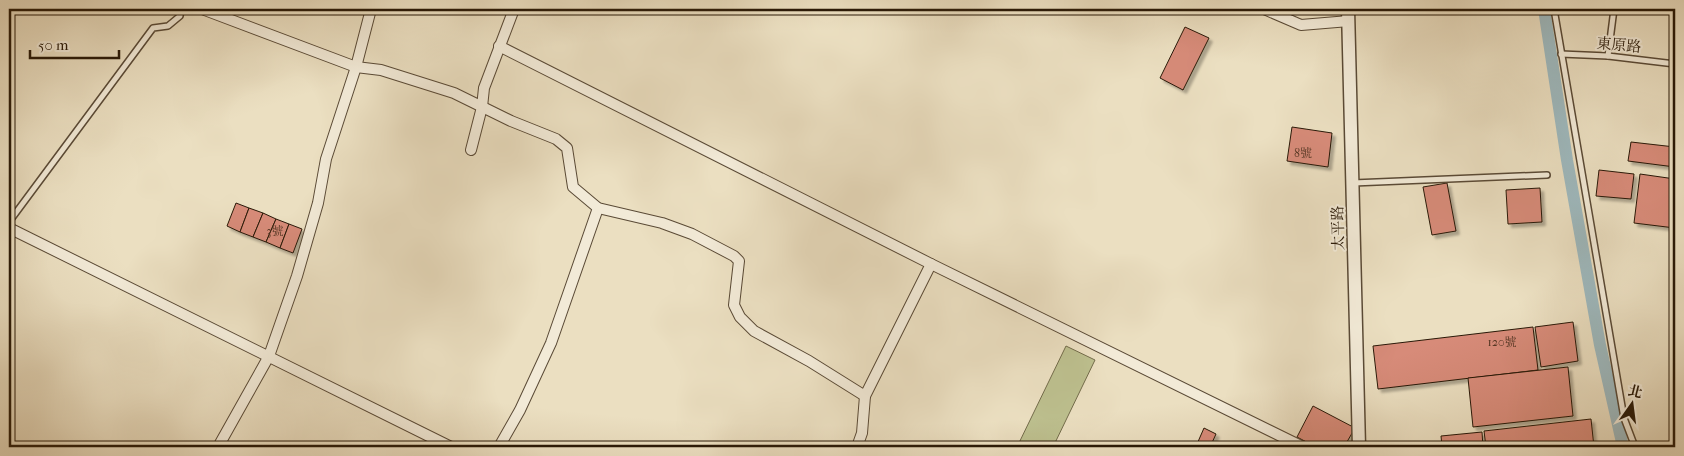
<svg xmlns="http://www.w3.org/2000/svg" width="1684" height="456" font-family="'IM FELL French Canon','Noto Serif TC',serif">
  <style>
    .grass { fill: #bdc08f; stroke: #736c4b }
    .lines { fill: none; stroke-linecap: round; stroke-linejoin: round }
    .canal { stroke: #9eb9be; stroke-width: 12 }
    .building { fill: #d78b79; stroke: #291907; filter: url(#shadow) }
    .service-casing { stroke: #5a4a36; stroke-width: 8 }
    .minor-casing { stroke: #5a4a36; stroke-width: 12 }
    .tertiary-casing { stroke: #5a4a36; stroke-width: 15 }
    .service { stroke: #f2ead7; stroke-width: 5 }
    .minor { stroke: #f2ead7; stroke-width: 10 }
    .tertiary { stroke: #f2ead7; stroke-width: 12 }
    .labels { text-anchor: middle; stroke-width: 4; stroke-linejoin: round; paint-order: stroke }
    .number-label { font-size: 12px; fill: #543624 }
    .street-label { font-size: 15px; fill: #291907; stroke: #f2ead7 }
  </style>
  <defs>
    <filter id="shadow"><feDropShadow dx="3.5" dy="3.5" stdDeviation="1" flood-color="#0004"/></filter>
  </defs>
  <rect width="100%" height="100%" fill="#ebdfc1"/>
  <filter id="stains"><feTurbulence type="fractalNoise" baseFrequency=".004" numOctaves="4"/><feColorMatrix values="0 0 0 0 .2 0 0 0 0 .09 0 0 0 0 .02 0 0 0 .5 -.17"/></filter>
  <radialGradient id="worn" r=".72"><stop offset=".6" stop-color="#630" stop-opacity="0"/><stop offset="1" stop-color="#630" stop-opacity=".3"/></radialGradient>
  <path class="grass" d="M1066 346 1095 360 1053 447H1017Z"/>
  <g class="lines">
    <path class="canal" d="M1544 9 1567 160 1600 345 1623 447"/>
  </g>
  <g class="building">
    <path d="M1185 27 1209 38 1183 90 1160 78Z"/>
    <path d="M1292 127 1332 133 1328 167 1287 161Z"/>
    <path d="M1631 142 1675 147V167L1628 161Z"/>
    <path d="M1599 170 1634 174 1631 199 1596 196Z"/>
    <path d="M1640 174 1675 179V228L1634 223Z"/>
    <path d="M1447 183 1456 231 1432 235 1423 187Z"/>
    <path d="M1540 188 1542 222 1508 224 1506 190Z"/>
    <path d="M236 203 249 208 240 232 227 226Z"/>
    <path d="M249 208 263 213 253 237 240 232Z"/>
    <path d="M263 213 276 219 266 242 253 237Z"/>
    <path d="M276 219 289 224 280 248 266 242Z"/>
    <path d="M289 224 302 229 293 253 280 248Z"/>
    <path d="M1573 322 1578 361 1541 367 1535 327Z"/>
    <path d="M1533 327 1538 370 1378 389 1373 346Z"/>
    <path d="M1568 367 1573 416 1473 427 1468 378Z"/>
    <path d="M1313 406 1355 428 1344 447H1316L1297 437Z"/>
    <path d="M1591 419 1594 447H1486L1484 431Z"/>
    <path d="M1204 428 1216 434 1210 447 1197 444Z"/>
    <path d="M1482 432 1483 447H1442L1441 436Z"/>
  </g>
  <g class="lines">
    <g class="service-casing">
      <g id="service">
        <path d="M1554 9 1624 418 1635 447"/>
        <path d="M1561 54 1608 56 1675 64"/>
        <path d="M1608 56 1614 9"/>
        <path d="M1353 183 1547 175"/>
        <path d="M9 222 153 28 168 26 180 16 181 9"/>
      </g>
    </g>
    <g class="minor-casing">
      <g id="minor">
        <path d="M202 9 356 67 381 70 454 93 511 121 556 139 567 148 573 187 598 208 662 223 692 234 734 256 739 261 734 305 740 317 754 331 809 361 865 396"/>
        <path d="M1264 9 1301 25 1349 21"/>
        <path d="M499 46 931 264 1303 447"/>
        <path d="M471 150 482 107 484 88 514 9"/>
        <path d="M9 228 451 447"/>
        <path d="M218 447 269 356 297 276 318 203 326 159 356 67 371 9"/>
        <path d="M499 447 520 410 551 343 598 208"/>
        <path d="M857 447 862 433 865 396 931 264"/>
      </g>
    </g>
    <g class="tertiary-casing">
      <path id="tertiary" d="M1348 9 1359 447"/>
    </g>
    <use href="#service" class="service"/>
    <use href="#minor" class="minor"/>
    <use href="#tertiary" class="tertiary"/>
  </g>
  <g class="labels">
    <g class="number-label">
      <text x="1303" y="157">8號</text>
      <text x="275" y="235">3號</text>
      <text x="1502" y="346">120號</text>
    </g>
    <g class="street-label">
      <text transform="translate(1619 45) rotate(5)" y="5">東原路</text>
      <text transform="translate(1338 228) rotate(-91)" y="5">太平路</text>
    </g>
  </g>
  <rect width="1684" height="456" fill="none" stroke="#ebdfc1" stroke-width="30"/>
  <rect x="10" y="10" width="1664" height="436" fill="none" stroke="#291907" stroke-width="2.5"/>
  <rect x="15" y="15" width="1654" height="426" fill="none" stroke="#291907"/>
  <g transform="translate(1632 404) rotate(14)" stroke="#f2ead7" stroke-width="4" paint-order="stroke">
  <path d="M0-4L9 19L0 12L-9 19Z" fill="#291907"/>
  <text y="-8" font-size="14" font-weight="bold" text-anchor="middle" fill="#291907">北</text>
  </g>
  <path d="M30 50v8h89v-8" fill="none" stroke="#291907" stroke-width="2.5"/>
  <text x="38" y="50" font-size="15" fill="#291907" stroke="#f2ead7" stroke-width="4" paint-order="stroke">50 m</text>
  <rect width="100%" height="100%" filter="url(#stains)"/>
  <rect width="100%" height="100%" fill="url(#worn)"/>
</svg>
